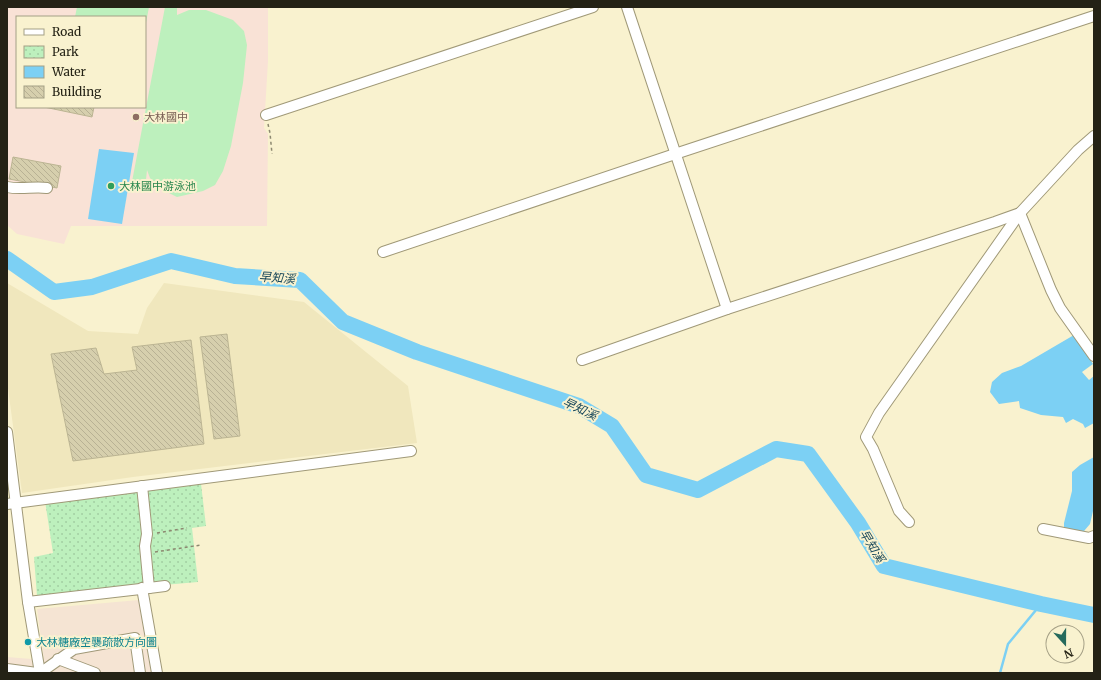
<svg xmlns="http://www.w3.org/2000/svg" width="1101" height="680" font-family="Merriweather,'Noto Sans TC',serif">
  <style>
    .built { fill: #f0e7bd }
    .industrial { fill: #f5e4d3 }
    .education { fill: #f9e2d6; fill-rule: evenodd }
    .grass { fill: #bdf0bd }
    .park { fill: url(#park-dots) }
    .water { fill: #7cd0f4 }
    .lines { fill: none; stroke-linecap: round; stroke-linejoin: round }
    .stream { stroke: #7cd0f4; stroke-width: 2.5 }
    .river { stroke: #7cd0f4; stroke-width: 16 }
    .building { fill: url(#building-back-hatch); stroke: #bcb593 }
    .minor-casing { stroke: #a09978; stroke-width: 12 }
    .path { stroke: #8c8870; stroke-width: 1.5; stroke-dasharray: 3 3; stroke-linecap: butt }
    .minor { stroke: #fff; stroke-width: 10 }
    .education-dot { fill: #8d6e63; stroke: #f9f2cf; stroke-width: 1.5 }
    .leisure-dot { fill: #2e9e5b; stroke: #f9f2cf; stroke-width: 1.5 }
    .culture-dot { fill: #0f9aa8; stroke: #f9f2cf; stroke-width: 1.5 }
    .labels { text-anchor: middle; stroke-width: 4; stroke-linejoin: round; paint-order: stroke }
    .education-label { font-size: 11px; fill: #785e54; stroke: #f9f2cf; text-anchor: start }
    .leisure-label { font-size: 11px; fill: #27864d; stroke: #f9f2cf; text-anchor: start }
    .culture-label { font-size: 11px; fill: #0d838f; stroke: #f9f2cf; text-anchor: start }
    .water-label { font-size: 12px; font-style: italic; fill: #19485b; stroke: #f9f2cf }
  </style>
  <defs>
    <pattern id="park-dots" width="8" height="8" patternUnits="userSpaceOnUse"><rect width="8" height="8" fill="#bdf0bd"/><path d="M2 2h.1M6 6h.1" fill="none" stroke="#a2cea2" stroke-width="1.8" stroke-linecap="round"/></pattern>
    <pattern id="building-back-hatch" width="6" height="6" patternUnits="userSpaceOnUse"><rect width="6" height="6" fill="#d6cfad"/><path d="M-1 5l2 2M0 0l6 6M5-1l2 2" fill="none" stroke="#b8b194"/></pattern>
  </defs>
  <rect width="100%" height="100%" fill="#f9f2cf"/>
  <path class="built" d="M7 283 88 331 138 334 147 308 164 283 304 302 408 386 417 443 133 477 22 493 7 381Z"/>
  <path class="industrial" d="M139 600 151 673H7V657L44 660 37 609Z"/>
  <path class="education" d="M7 7H268V61L264 128 268 134 267 226H71L64 244 17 234 7 225ZM17 17H145V107H17Z"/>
  <g class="grass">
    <path d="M77 7H149L145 28V17H75Z"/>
    <path d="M165 7H177V15L189 10H206L233 20 244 31 247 45 243 83 231 146 223 171 215 185 203 191 177 197 159 188 150 178 147 170 145 189 131 187Z"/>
  </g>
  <path class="park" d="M201 484 206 526 192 528 198 582 37 596 34 557 53 553 45 501Z"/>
  <g class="water">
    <path d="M99 149 134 153 122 224 88 219Z"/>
    <path d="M1074 335 1093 364 1082 372 1089 380 1094 376V423L1085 428 1083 424 1073 419 1066 423 1063 417 1041 415 1020 408 1019 401 999 404 990 392 992 382 1002 373 1021 366Z"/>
    <path d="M1094 457 1093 511 1090 524 1084 531 1064 530V523L1072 491V472L1080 465Z"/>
  </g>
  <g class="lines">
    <path class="stream" d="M1000 673 1008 644 1041 604"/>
    <path class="river" d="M7 259 54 292 92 287 171 261 235 276 300 280 343 322 417 352 579 406 612 426 646 475 698 490 776 449 808 454 858 523 884 566 1041 604 1094 615"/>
  </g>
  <g class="building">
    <path d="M44 107H94L92 117Z"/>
    <path d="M13 157 61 166 57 188 9 179Z"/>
    <path d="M227 334 240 436 214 439 200 337Z"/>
    <path d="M191 340 204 444 73 461 51 354 96 348 104 374 137 370 132 347Z"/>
  </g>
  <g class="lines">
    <g class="minor-casing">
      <g id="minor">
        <path d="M627 7 727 309"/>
        <path d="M266 115 593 7"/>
        <path d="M7 187C21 190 34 186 47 188"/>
        <path d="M1020 213 1051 290 1060 308 1094 356"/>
        <path d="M383 252 675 154 1094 16"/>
        <path d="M582 360 727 309 995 222 1020 213 1078 150 1094 136"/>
        <path d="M7 432 28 602 40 673"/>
        <path d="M7 504 411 451"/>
        <path d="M909 522 899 511 873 449 866 437 879 413 1020 213"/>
        <path d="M1043 529 1089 538 1094 536"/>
        <path d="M142 588 157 673"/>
        <path d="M149 588 165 586"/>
        <path d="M28 602 149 588 145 546 147 534 142 486"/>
        <path d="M58 659 95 673"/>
        <path d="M7 669 37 673"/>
        <path d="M40 673 74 649 135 638 140 673"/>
      </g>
    </g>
    <g class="path">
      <path d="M268 124 270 133 272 154"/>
      <path d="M157 533 187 528"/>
      <path d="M155 552 201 545"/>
    </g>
    <use href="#minor" class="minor"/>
  </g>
  <circle class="education-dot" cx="136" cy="117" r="4"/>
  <circle class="leisure-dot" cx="111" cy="186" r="4"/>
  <circle class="culture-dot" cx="28" cy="642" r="4"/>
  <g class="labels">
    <g class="education-label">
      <text x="144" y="121">大林國中</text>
    </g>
    <g class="leisure-label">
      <text x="119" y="190">大林國中游泳池</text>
    </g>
    <g class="culture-label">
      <text x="36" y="646">大林糖廠空襲疏散方向圖</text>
    </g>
    <g class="water-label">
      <text transform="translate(277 278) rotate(4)" y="4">早知溪</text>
      <text transform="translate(580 409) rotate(25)" y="4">早知溪</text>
      <text transform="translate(872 546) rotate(59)" y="4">早知溪</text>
    </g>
  </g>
  <rect width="1101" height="680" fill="none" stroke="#242215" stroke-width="16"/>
  <rect x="16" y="16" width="130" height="92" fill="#f9f2cf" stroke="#a49f85"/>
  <rect x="24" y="29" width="20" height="6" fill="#ffffff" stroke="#a49f85"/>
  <text x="52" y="36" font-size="12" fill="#242215">Road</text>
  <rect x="24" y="46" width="20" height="12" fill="url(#park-dots)" stroke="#a49f85"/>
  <text x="52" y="56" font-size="12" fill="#242215">Park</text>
  <rect x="24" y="66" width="20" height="12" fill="#7cd0f4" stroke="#a49f85"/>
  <text x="52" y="76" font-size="12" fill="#242215">Water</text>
  <rect x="24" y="86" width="20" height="12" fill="url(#building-back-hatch)" stroke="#a49f85"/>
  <text x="52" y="96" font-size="12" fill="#242215">Building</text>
  <g transform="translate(1065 644) rotate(159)"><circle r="19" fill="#f9f2cf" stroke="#a49f85"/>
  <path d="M0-3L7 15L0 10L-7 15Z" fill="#266a5c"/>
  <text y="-6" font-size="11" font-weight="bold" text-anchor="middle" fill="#242215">N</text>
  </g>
</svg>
